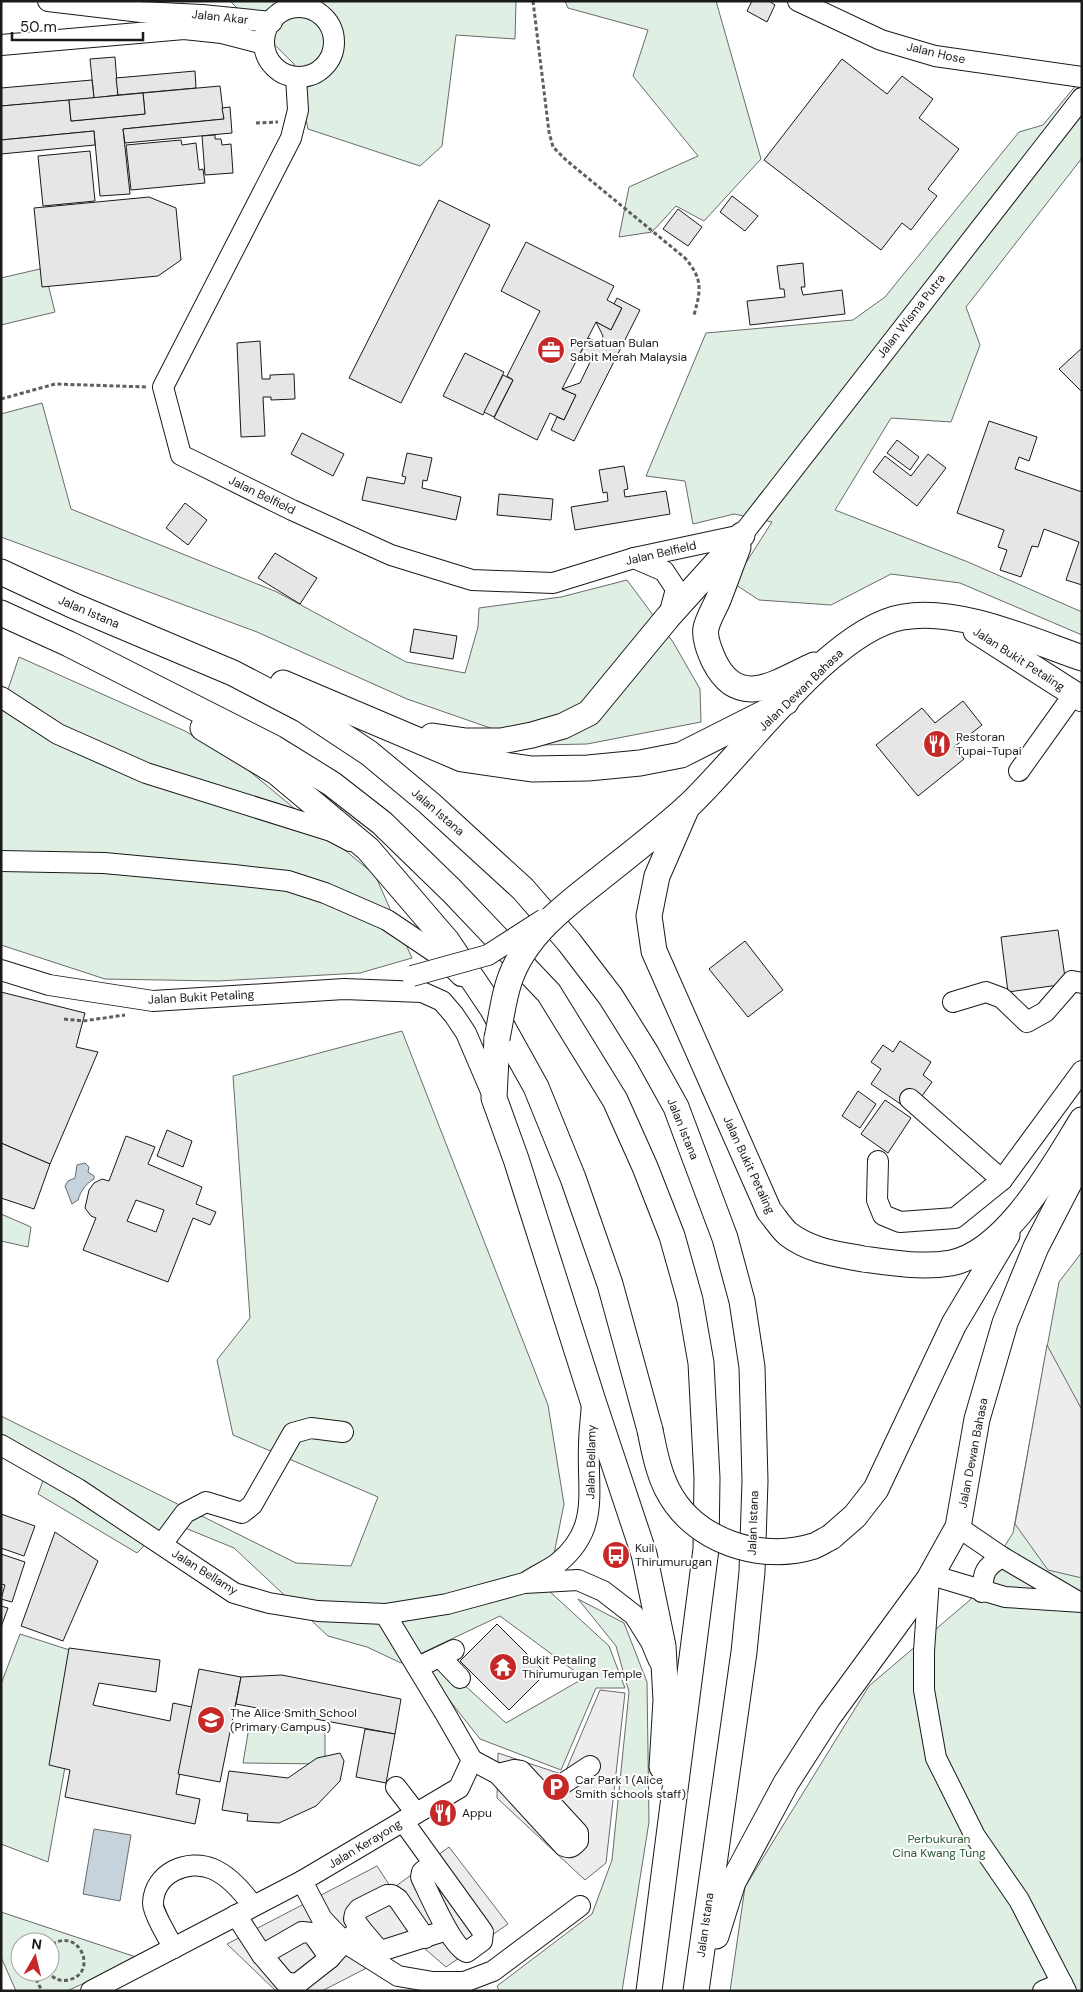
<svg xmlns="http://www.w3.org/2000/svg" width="1083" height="1992" font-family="'DM Sans',sans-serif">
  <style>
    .green { fill: #e0efe3; stroke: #6a6a6a; fill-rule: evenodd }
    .parking { fill: #ededed; stroke: #6a6a6a }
    .water { fill: #c6d2dc; stroke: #6a6a6a }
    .building { fill: #e6e6e6; stroke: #1a1a1a; fill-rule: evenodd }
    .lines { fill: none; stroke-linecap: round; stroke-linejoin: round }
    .minor-casing { stroke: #1a1a1a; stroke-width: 22 }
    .major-casing { stroke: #1a1a1a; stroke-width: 27 }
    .path { stroke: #5f5f5f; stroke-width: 3; stroke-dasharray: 4 2.5; stroke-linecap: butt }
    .minor { stroke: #fff; stroke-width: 20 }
    .major { stroke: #fff; stroke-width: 25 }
    .minor-bridge-casing { stroke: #1a1a1a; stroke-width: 22; stroke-linecap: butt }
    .major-bridge-casing { stroke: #1a1a1a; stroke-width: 27; stroke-linecap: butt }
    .minor-bridge { stroke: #fff; stroke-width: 20 }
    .major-bridge { stroke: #fff; stroke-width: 25 }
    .labels { text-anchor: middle; stroke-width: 4; stroke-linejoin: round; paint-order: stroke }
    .street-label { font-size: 12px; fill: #1a1a1a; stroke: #fff }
    .poi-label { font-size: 12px; fill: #1a1a1a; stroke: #fff; text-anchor: start }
    .park-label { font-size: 12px; fill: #2b5a34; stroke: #fff }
  </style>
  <rect width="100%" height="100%" fill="#fff"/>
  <g class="green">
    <path d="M230 1H516L515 39 456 35 442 146 420 166 308 129 294 64Z"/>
    <path d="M565 1H716L761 159 704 221 676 206 652 232 619 237 629 187 698 156 633 76 648 30 568 8Z"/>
    <path d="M1082 78V158L966 307 980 345 951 422 891 418 835 510 968 562 1082 612V635L960 583 891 574 831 605 759 600 733 583 772 522 734 514 693 524 685 481 646 476 706 333 853 320 885 297 1019 132 1043 125Z"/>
    <path d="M44 268 55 312 1 325V278Z"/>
    <path d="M42 403 71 509 277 592 406 662 465 673 478 627 479 608 561 597 627 580 673 642 700 689 701 722 587 744 539 745 407 699 257 632 1 537V414Z"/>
    <path d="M19 657 185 731 242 765 375 875 412 958 360 973 218 981 105 979 1 945V710Z"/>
    <path d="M402 1031 548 1405 564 1504 547 1589 609 1646 625 1688H596L561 1770 480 1739 425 1669 439 1662 506 1723 584 1678 500 1616 401 1663 367 1647 328 1636 234 1548 168 1521 137 1553 38 1494 47 1470 1 1443V1416L296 1563 351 1566 378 1497 233 1435 217 1360 250 1318 233 1076Z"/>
    <path d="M1 1214 31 1227 28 1247 1 1241Z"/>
    <path d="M1082 1252V1991H730L745 1887 869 1686 970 1600 1013 1533 1059 1282Z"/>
    <path d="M578 1599 624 1623 647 1682 649 1822 622 1991H499L497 1986 592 1914 612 1860 629 1692 616 1646Z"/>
    <path d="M20 1634 85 1655 48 1862 1 1844V1684Z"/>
    <path d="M249 1727 325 1728V1764L243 1763Z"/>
    <path d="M1 1912 139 1958 67 1991H16L1 1957ZM20 1942H50V1972H20Z"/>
  </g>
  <g class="parking">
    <path d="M1047 1345 1082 1410V1578L1048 1570 1015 1524Z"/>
    <path d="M600 1690 625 1693 606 1863 585 1880 497 1798 498 1753 564 1775Z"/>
    <path d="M449 1847 508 1924 446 1967 417 1942 322 1991H276L227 1944 377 1866 392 1889Z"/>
  </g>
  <g class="water">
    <path d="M85 1163 89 1167 88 1172 94 1176V1179C86 1184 81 1190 78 1200L72 1204 65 1186 68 1181 75 1178 77 1165Z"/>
    <path d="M94 1829 131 1835 120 1901 83 1894Z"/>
  </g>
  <g class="building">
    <path d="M752 1H769L775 5 767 22 747 11Z"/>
    <path d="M115 57 118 95 94 98 90 59Z"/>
    <path d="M842 59 887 94 902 76 933 99 919 118 959 149 928 189 937 196 911 230 902 223 881 250 764 160Z"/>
    <path d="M195 71 196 88 118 95 116 78Z"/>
    <path d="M92 80 94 98 1 106V88Z"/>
    <path d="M220 86 224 119 123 129 130 194 100 196 94 131 1 140V106L69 100 71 121 145 114 143 93Z"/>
    <path d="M143 93 145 114 71 121 69 100Z"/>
    <path d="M230 107 232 133 125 143 123 129 224 119 222 108Z"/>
    <path d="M94 131 95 145 1 154V140Z"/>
    <path d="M215 135V139H221L222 145 231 144 233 173 205 175 202 136Z"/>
    <path d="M181 140 182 145 196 143 199 170 203 169 205 183 131 190 126 145Z"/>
    <path d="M90 151 95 201 43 206 38 156Z"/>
    <path d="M732 196 758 216 745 231 720 212Z"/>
    <path d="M149 197 176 208 181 260 158 276 42 287 34 208Z"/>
    <path d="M439 200 490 225 401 403 349 378Z"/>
    <path d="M678 209 702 227 688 246 663 229Z"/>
    <path d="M526 242 614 286 607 300 622 308 611 330 596 322 562 389 576 395 564 420 550 413 537 440 494 418 513 380 507 376 540 311 501 291Z"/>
    <path d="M803 263 805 287H801L803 295 842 290 845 314 750 325 747 301 785 297 784 289H780L777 266Z"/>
    <path d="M617 298 640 310 574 441 551 430 557 417 564 420 576 395 562 389 580 383 591 360 580 354 588 338 600 343 603 336 596 322 611 330 622 308 614 304Z"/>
    <path d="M260 341 262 379H270V375L294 374 295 399 271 400V397H263L265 436 241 437 237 343Z"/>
    <path d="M1082 348V392L1059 369Z"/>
    <path d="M465 353 504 372 483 415 443 396Z"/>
    <path d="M503 375 513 380 494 417 484 412Z"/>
    <path d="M989 421 1037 437 1029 461 1019 457 1015 469 1082 492V585L1066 580 1079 542 1044 529 1038 547 1032 546 1021 577 1000 570 1007 550 998 547 1004 530 957 513Z"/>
    <path d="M302 433 344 454 333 476 291 454Z"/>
    <path d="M897 440 919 457 910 470 887 453Z"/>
    <path d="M407 453 432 458 427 481 423 480 422 488 461 497 456 520 362 500 367 477 404 484 406 477 402 476Z"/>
    <path d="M928 454 946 468 917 506 873 472 885 456 911 476Z"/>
    <path d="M624 466 628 489 624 490 625 497 666 491 670 514 575 530 571 507 608 501 607 492 603 493 599 470Z"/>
    <path d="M499 494 553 499 551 520 497 515Z"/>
    <path d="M185 503 207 520 188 545 166 528Z"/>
    <path d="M275 553 317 578 300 604 258 578Z"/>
    <path d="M414 629 457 636 453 659 410 652Z"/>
    <path d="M963 701 982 725 954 747 964 759 918 796 876 745 922 708 935 723Z"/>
    <path d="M1058 930 1066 984 1008 992 1001 937Z"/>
    <path d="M745 941 783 990 748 1017 709 969Z"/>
    <path d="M1 992 85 1013 76 1047 98 1052 50 1164 1 1143Z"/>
    <path d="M900 1041 931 1062 923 1075 932 1082 922 1096 912 1090 902 1105 871 1084 881 1069 871 1062 883 1045 893 1052Z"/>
    <path d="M858 1091 876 1104 860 1128 842 1116Z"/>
    <path d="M885 1100 911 1118 888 1153 861 1134Z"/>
    <path d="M167 1130 192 1141 183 1167 157 1156Z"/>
    <path d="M126 1136 155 1147 148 1164 202 1187 196 1204 216 1212 210 1225 193 1218 168 1282 83 1250 96 1218 91 1216 85 1208 89 1190 94 1183 102 1179 109 1181ZM136 1200 164 1210 156 1232 127 1221Z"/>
    <path d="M1 1143 50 1164 34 1209 1 1198Z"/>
    <path d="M1 1514 35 1526 24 1556 1 1548Z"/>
    <path d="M55 1532 98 1561 63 1641 21 1626Z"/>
    <path d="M1 1554 25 1562 12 1602 1 1599 5 1585 1 1584Z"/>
    <path d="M1 1606 8 1608 1 1627Z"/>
    <path d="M497 1624 546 1673 509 1710 460 1661Z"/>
    <path d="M69 1648 160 1660 156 1692 99 1683 93 1705 170 1721 173 1703 192 1707 176 1794 200 1799 195 1824 65 1797 70 1770 49 1765Z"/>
    <path d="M199 1669 241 1677 220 1782 178 1774Z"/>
    <path d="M282 1675 401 1699 395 1734 236 1704 241 1677Z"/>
    <path d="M365 1729 395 1734 386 1783 356 1777Z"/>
    <path d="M340 1753 344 1761 340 1781 316 1806 279 1823 247 1821 248 1814 222 1810 229 1771 288 1778 317 1758Z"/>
  </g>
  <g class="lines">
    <g class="minor-casing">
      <g id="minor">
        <path d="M48 1 141 12 202 15 272 22"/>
        <path d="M798 1 881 40 935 56 1082 77"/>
        <circle cx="299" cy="42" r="35"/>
        <path d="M1 45 184 29 222 33 264 44"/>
        <path d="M296 77 298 110 291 138 163 387 181 455 292 510 391 555 472 580 553 583 634 558 742 535 1082 98"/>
        <path d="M634 558 664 571 676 589 669 615"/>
        <path d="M1 697 58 734 146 773 331 831 350 841"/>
        <path d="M1019 771 1074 694"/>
        <path d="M1 861 104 863 234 875 288 881 325 893 387 920 442 957 461 976"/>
        <path d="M1 970 49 985 153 1001 344 989 422 992 442 1001 454 1015 466 1033 493 1096"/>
        <path d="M953 1002 986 992 1002 998 1027 1022 1045 1012 1072 981 1082 983"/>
        <path d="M910 1099 1002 1180"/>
        <path d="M878 1161 877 1200 883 1215 900 1222 955 1218 1002 1180 1082 1071"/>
        <path d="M1 1445 78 1489 234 1593 269 1603 318 1611 385 1614 447 1604 524 1583 578 1580 603 1591 634 1615 651 1642 659 1661"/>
        <path d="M958 1527 1002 1557 1075 1600"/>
        <path d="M162 1544 185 1513 206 1502 242 1513 252 1505 293 1433 311 1428 343 1432"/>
        <path d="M931 1575 1005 1597 1082 1602"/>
        <path d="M929 1579 924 1651V1690L936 1758 975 1836 1019 1900 1066 1991"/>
        <path d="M528 1581C537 1575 549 1570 558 1563 600 1529 587 1492 589 1446 589 1432 591 1418 592 1404"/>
        <path d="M982 1592C983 1572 985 1567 1002 1557"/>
        <path d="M440 1657 460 1678"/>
        <path d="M418 1667 454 1650"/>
        <path d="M472 1760 498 1774 564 1846C571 1849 573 1846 578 1841V1833L521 1771 514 1770 498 1774"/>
        <path d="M396 1787 416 1813"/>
        <path d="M544 1796 590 1766"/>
        <path d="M403 1821 483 1932 482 1941 467 1952C452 1948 429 1893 421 1877L422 1872 433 1863"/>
        <path d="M302 1881 322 1919 344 1942 398 1976 433 1982H464L493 1971 580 1906"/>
        <path d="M236 1915 262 1955 285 1982 297 1984 330 1958 344 1942 361 1929 378 1949 384 1950 447 1930"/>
        <path d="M361 1929 354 1919 355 1914 359 1909 387 1895H392L398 1899 425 1938"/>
        <path d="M174 1948C169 1940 152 1911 153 1903 154 1873 188 1858 213 1869 229 1876 243 1892 253 1906"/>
        <path d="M262 1955 302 1932 312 1933 330 1958"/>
        <path d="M91 1991 302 1881 459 1788 472 1760 445 1713 385 1614"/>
        <path d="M1043 1991 1062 1983"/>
      </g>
    </g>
    <g class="major-casing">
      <g id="major">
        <path d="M738 547C731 565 725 582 718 600 714 609 708 619 706 628 704 638 710 652 714 661 739 711 777 682 814 665"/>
        <path d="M1 572 72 605 233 673 304 710 369 753 429 803 523 889 569 942 611 997 646 1053 676 1107 725 1238 742 1301 752 1367 755 1481 752 1572 744 1652 696 1991"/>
        <path d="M1 613 69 644 274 748 332 784 382 823 452 891 549 993 615 1100 645 1167 672 1236 690 1300 701 1363 707 1478 706 1549 649 1991"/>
        <path d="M976 631 1082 699"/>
        <path d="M283 683 462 759 532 769 588 768 640 763 681 755 786 702"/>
        <path d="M203 728 276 772 368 849 447 941 492 1008 536 1087 573 1178 610 1284 650 1430"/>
        <path d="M432 736 466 741H501L532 735 563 726 589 713 668 617 742 535"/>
        <path d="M687 807 657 876 649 916 654 951 769 1211C775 1218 781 1228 788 1234 810 1251 837 1254 863 1259 892 1263 922 1268 951 1263 1007 1252 1054 1165 1082 1120"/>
        <path d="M598 880C628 856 658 833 686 808 741 758 830 629 903 617 958 607 1030 640 1082 658"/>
        <path d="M497 1038 494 1098 516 1159 593 1401 644 1554 663 1646 666 1700 662 1767"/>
        <path d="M831 1537 855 1516 876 1489 954 1324 1007 1235"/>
        <path d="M716 1936 733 1882 786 1783 829 1716 929 1579 958 1527 977 1419 1005 1323 1036 1247 1082 1158"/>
      </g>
    </g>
    <g class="path">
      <path d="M533 1 549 132 553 147 566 160 685 258C703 279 701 290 694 315"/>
      <path d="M256 123 278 122"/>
      <path d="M1 399 55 384 147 387"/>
      <path d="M64 1019 83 1021 125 1015"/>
      <path d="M47 1972C53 1978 60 1982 68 1980 100 1974 79 1924 50 1946"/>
      <path d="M36 1979 42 1991"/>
    </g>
    <use href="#minor" class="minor"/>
    <use href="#major" class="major"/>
    <g class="minor-bridge-casing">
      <path id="minor-bridge" d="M412 976 488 955 544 919"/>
    </g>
    <g class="major-bridge-casing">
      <g id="major-bridge">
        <path d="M497 1038C501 1020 503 1000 509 982 523 938 563 907 598 880"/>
        <path d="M650 1430C654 1450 658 1471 667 1489 693 1541 760 1563 814 1546 819 1544 825 1540 831 1537"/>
      </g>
    </g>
    <use href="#minor-bridge" class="minor-bridge"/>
    <use href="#major-bridge" class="major-bridge"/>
  </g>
  <defs>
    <g id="office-disc" transform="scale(1.4375)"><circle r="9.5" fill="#c62828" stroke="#fff"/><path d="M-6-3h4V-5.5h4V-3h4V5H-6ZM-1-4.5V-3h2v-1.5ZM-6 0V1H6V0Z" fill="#fff"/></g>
    <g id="restaurant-disc" transform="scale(1.4375)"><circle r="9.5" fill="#c62828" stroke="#fff"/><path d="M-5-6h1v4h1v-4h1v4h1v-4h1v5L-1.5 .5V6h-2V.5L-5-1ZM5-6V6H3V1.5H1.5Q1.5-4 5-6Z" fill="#fff"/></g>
    <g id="bus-disc" transform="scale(1.4375)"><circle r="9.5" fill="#c62828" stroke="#fff"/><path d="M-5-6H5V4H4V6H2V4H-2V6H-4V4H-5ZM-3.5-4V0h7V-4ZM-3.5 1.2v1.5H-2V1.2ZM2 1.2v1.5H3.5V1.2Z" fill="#fff"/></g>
    <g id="temple-disc" transform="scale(1.4375)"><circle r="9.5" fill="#c62828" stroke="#fff"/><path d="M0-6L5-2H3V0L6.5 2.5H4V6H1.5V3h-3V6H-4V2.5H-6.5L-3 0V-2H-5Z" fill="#fff"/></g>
    <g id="school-disc" transform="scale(1.4375)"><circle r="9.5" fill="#c62828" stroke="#fff"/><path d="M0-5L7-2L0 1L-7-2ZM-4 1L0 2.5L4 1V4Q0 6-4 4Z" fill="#fff"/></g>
    <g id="parking-disc" transform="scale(1.4375)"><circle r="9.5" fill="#c62828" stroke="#fff"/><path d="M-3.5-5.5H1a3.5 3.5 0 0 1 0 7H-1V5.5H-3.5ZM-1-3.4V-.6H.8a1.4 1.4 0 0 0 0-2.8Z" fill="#fff"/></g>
  </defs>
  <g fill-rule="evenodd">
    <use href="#office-disc" x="551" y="350"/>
    <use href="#restaurant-disc" x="937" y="744"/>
    <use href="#bus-disc" x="616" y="1555"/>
    <use href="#temple-disc" x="503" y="1667"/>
    <use href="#school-disc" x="211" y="1720"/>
    <use href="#parking-disc" x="556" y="1787"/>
    <use href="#restaurant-disc" x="443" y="1813"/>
  </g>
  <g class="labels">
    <g class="street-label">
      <text transform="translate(220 17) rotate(6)" y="4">Jalan Akar</text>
      <text transform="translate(936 53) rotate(13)" y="4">Jalan Hose</text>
      <text transform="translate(911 316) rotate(-52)" y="4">Jalan Wisma Putra</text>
      <text transform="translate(262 495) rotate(26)" y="4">Jalan Belfield</text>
      <text transform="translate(661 553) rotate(-13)" y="4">Jalan Belfield</text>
      <text transform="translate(89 612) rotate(23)" y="4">Jalan Istana</text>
      <text transform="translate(1019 659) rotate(33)" y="4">Jalan Bukit Petaling</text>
      <text transform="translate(801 690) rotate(-44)" y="4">Jalan Dewan Bahasa</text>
      <text transform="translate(438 812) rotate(41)" y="4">Jalan Istana</text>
      <text transform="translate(201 997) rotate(-3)" y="4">Jalan Bukit Petaling</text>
      <text transform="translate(683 1129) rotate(68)" y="4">Jalan Istana</text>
      <text transform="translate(749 1165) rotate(65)" y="4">Jalan Bukit Petaling</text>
      <text transform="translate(973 1453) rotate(-79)" y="4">Jalan Dewan Bahasa</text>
      <text transform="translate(591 1462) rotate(-89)" y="4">Jalan Bellamy</text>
      <text transform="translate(753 1523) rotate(-88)" y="4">Jalan Istana</text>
      <text transform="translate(205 1572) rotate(32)" y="4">Jalan Bellamy</text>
      <text transform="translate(365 1844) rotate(-31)" y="4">Jalan Kerayong</text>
      <text transform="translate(705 1925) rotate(-82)" y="4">Jalan Istana</text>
    </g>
    <g class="poi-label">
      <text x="570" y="347">Persatuan Bulan<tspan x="570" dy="14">Sabit Merah Malaysia</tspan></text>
      <text x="956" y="741">Restoran<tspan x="956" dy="14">Tupai-Tupai</tspan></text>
      <text x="635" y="1552">Kuil<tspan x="635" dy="14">Thirumurugan</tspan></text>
      <text x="522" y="1664">Bukit Petaling<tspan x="522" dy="14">Thirumurugan Temple</tspan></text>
      <text x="230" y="1717">The Alice Smith School<tspan x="230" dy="14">(Primary Campus)</tspan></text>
      <text x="575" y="1784">Car Park 1 (Alice<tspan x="575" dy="14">Smith schools staff)</tspan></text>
      <text x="462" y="1817">Appu</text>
    </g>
    <g class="park-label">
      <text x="939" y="1843">Perbukuran<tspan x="939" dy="14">Cina Kwang Tung</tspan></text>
    </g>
  </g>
  <rect width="1083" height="1992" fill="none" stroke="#1a1a1a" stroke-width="5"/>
  <g transform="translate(35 1957) rotate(8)"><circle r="24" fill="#ffffff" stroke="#a3a3a3"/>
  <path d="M0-4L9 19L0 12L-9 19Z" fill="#c62828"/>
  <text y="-8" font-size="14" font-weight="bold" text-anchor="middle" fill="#1a1a1a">N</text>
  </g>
  <path d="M12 32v8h131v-8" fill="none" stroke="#1a1a1a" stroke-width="2.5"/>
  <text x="20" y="32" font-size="15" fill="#1a1a1a" stroke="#ffffff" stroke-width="4" paint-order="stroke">50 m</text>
</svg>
